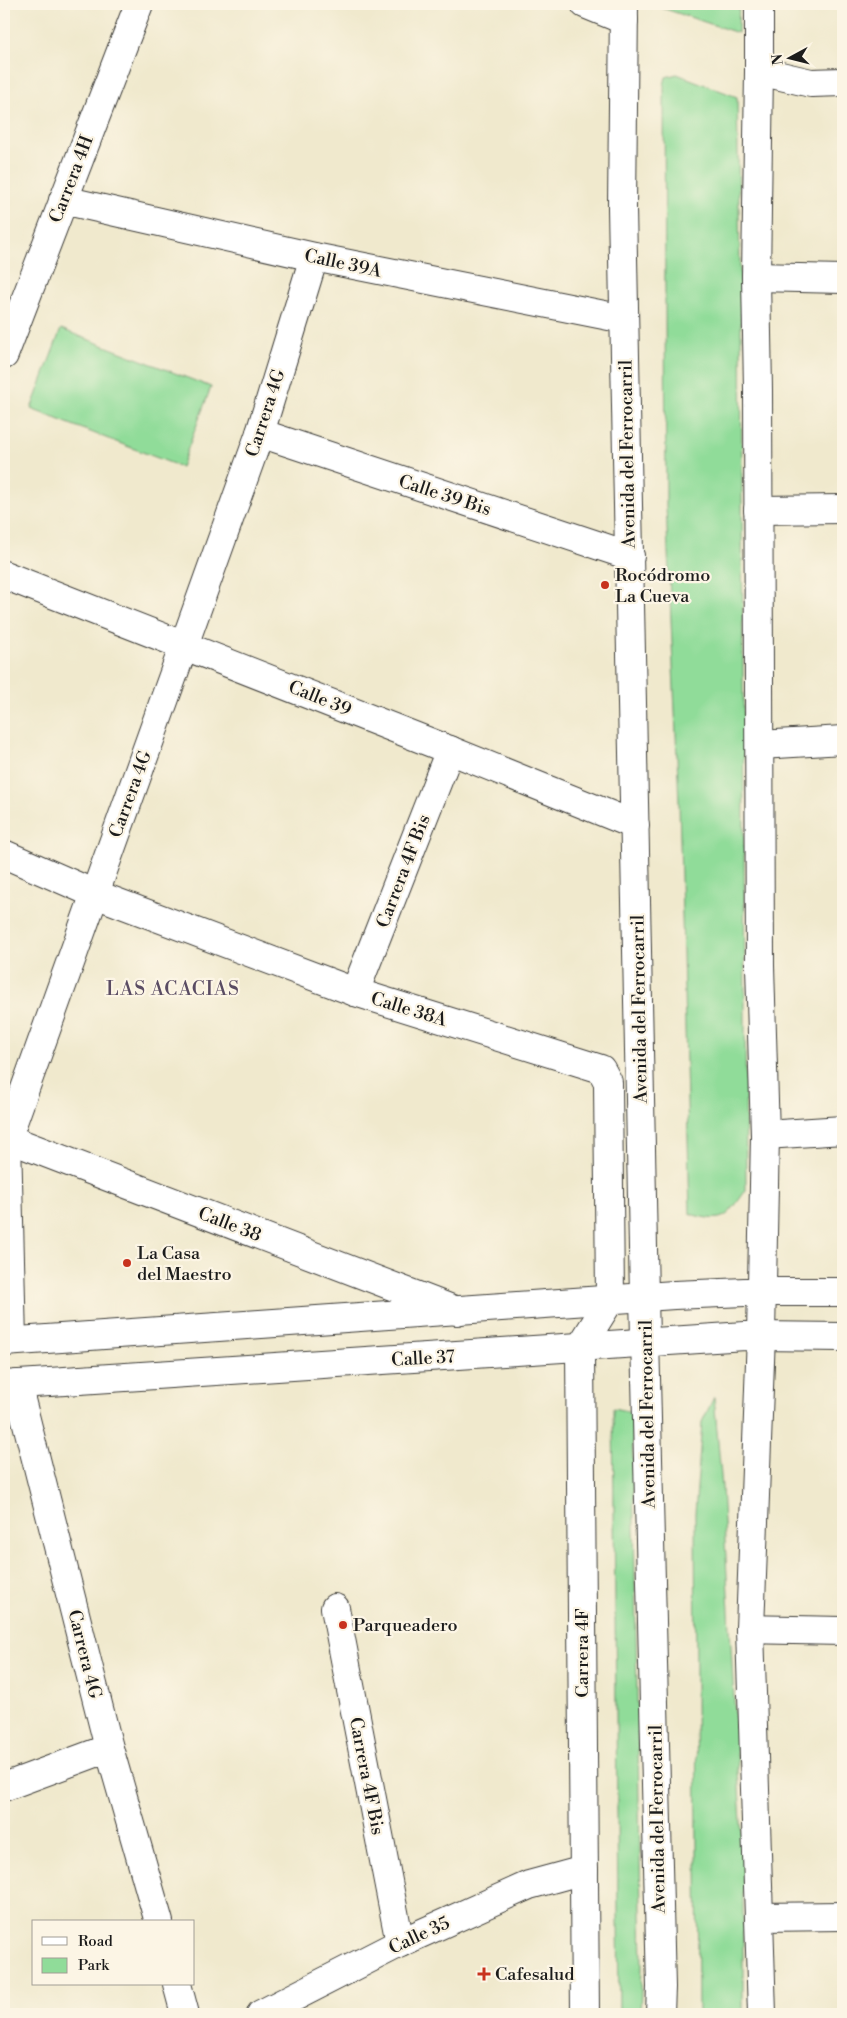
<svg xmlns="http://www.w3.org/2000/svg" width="847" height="2018" font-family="'Libre Bodoni',serif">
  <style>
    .green { fill: #90dc99; stroke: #567c5a }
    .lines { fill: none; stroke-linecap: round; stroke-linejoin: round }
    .minor-casing { stroke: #3c3b37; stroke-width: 30 }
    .secondary-casing { stroke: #3c3b37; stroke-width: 30 }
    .primary-casing { stroke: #3c3b37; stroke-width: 30 }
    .minor { stroke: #fff; stroke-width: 28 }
    .secondary { stroke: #fff; stroke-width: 28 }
    .primary { stroke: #fff; stroke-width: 28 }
    .poi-dot { fill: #c8321e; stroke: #fcf5e5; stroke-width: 2 }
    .labels { text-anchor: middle; stroke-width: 4.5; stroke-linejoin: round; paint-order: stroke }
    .street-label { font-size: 18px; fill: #1c1c1c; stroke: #fcf5e5 }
    .poi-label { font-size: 18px; fill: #1c1c1c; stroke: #fcf5e5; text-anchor: start }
    .neighbourhood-label { font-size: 19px; letter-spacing: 1px; fill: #5a4c63; stroke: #fcf5e5 }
  </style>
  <rect width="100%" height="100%" fill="#fcf5e5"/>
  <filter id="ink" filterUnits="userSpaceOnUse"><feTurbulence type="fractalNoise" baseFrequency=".02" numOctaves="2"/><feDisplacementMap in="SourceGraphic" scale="10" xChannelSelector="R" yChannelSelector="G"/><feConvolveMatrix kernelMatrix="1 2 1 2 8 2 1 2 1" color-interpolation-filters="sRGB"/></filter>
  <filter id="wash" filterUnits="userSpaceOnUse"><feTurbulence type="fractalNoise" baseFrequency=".0096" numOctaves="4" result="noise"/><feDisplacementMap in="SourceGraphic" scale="20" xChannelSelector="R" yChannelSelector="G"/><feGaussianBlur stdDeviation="1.12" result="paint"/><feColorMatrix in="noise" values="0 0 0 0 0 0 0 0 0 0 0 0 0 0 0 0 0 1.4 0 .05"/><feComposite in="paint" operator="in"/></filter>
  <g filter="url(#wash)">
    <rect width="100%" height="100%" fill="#f0e9cd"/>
    <g class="green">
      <path d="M663 4H739L738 33 662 8Z"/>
      <path d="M677 74 737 97 741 319 746 1190C726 1218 726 1224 690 1214L679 803 666 506 664 85 666 77Z"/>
      <path d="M61 329 211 387 181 467 31 409Z"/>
      <path d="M714 1397 722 1487 743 1858V2014H698L695 1513 702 1422Z"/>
      <path d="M613 1408 632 1412 642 1968 640 2014H619Z"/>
    </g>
  </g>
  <g filter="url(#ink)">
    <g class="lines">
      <g class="minor-casing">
        <g id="minor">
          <path d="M585 4 624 20"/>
          <path d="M759 71 811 83 843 82"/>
          <path d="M63 200 314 257 624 319"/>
          <path d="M756 277 843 279"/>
          <path d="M4 355 139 4"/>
          <path d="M260 433 630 556"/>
          <path d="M758 510 843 509"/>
          <path d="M4 575 437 745 635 825"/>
          <path d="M760 745 843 740"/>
          <path d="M4 854 95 894 355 992 601 1069 608 1082 610 1300 580 1348 585 2014"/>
          <path d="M355 992 450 750"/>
          <path d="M765 1135 843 1130"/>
          <path d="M4 1137 457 1311"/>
          <path d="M12 1341 7 1139 260 433 314 257"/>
          <path d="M17 1384 109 1748 159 1922"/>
          <path d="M335 1608 400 1943"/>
          <path d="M750 1629 843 1631"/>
          <path d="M4 1787 109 1748"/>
          <path d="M759 1917 843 1916"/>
          <path d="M177 1984 185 2014"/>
          <path d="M261 2014 400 1943 529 1885 584 1870"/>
        </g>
      </g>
      <g class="secondary-casing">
        <g id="secondary">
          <path d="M4 1342 674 1295 745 1292H843"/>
          <path d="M4 1385 745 1336 843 1337"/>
        </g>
      </g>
      <g class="primary-casing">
        <g id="primary">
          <path d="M624 4 622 208 644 1297 661 1987 660 2014"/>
          <path d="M759 4V71L756 277 758 390 760 966 765 1135 761 1335 750 1629 762 2014"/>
        </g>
      </g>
      <use href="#minor" class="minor"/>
      <use href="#secondary" class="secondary"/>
      <use href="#primary" class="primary"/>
    </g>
  </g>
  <g class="poi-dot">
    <circle cx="605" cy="585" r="5"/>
    <circle cx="127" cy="1263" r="5"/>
    <circle cx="343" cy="1625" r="5"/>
    <path d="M481.5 1966.5h5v5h5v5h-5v5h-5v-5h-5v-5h5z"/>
  </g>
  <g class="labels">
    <g class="street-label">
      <text transform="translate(71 179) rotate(-69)" y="6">Carrera 4H</text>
      <text transform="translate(343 263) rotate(12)" y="6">Calle 39A</text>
      <text transform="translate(265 413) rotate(-72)" y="6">Carrera 4G</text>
      <text transform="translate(627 454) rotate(-91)" y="6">Avenida del Ferrocarril</text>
      <text transform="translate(445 495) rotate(18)" y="6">Calle 39 Bis</text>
      <text transform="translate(320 698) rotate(22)" y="6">Calle 39</text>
      <text transform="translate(130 794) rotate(-70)" y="6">Carrera 4G</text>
      <text transform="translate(403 871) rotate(-69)" y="6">Carrera 4F Bis</text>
      <text transform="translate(409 1009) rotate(17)" y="6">Calle 38A</text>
      <text transform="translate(639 1009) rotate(-91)" y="6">Avenida del Ferrocarril</text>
      <text transform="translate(230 1224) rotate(21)" y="6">Calle 38</text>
      <text transform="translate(423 1358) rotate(-3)" y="6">Calle 37</text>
      <text transform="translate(647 1414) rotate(-91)" y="6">Avenida del Ferrocarril</text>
      <text transform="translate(582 1653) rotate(-90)" y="6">Carrera 4F</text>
      <text transform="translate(85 1654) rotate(76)" y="6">Carrera 4G</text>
      <text transform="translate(367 1776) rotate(79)" y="6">Carrera 4F Bis</text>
      <text transform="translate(657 1819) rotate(-91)" y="6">Avenida del Ferrocarril</text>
      <text transform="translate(419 1935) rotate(-25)" y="6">Calle 35</text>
    </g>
    <g class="poi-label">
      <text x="615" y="581">Rocódromo<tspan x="615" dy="21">La Cueva</tspan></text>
      <text x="137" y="1259">La Casa<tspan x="137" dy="21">del Maestro</tspan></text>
      <text x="353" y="1631">Parqueadero</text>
      <text x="495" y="1980">Cafesalud</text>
    </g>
    <g class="neighbourhood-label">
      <text x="173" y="995">LAS ACACIAS</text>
    </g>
  </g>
  <rect width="847" height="2018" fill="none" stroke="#fcf5e5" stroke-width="20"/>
  <rect x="32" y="1920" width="162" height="65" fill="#fcf5e5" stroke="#a29e95"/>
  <rect x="42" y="1937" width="25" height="8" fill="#ffffff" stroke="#a29e95"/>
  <text x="78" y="1946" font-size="15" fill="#1c1c1c">Road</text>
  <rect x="42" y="1958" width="25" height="15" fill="#90dc99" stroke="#a29e95"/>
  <text x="78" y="1970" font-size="15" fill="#1c1c1c">Park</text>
  <g transform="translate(790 58) rotate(263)" stroke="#fcf5e5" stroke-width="4" paint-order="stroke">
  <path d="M0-4L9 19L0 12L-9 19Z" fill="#1c1c1c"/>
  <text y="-8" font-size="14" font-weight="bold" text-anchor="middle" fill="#1c1c1c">N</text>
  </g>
</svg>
